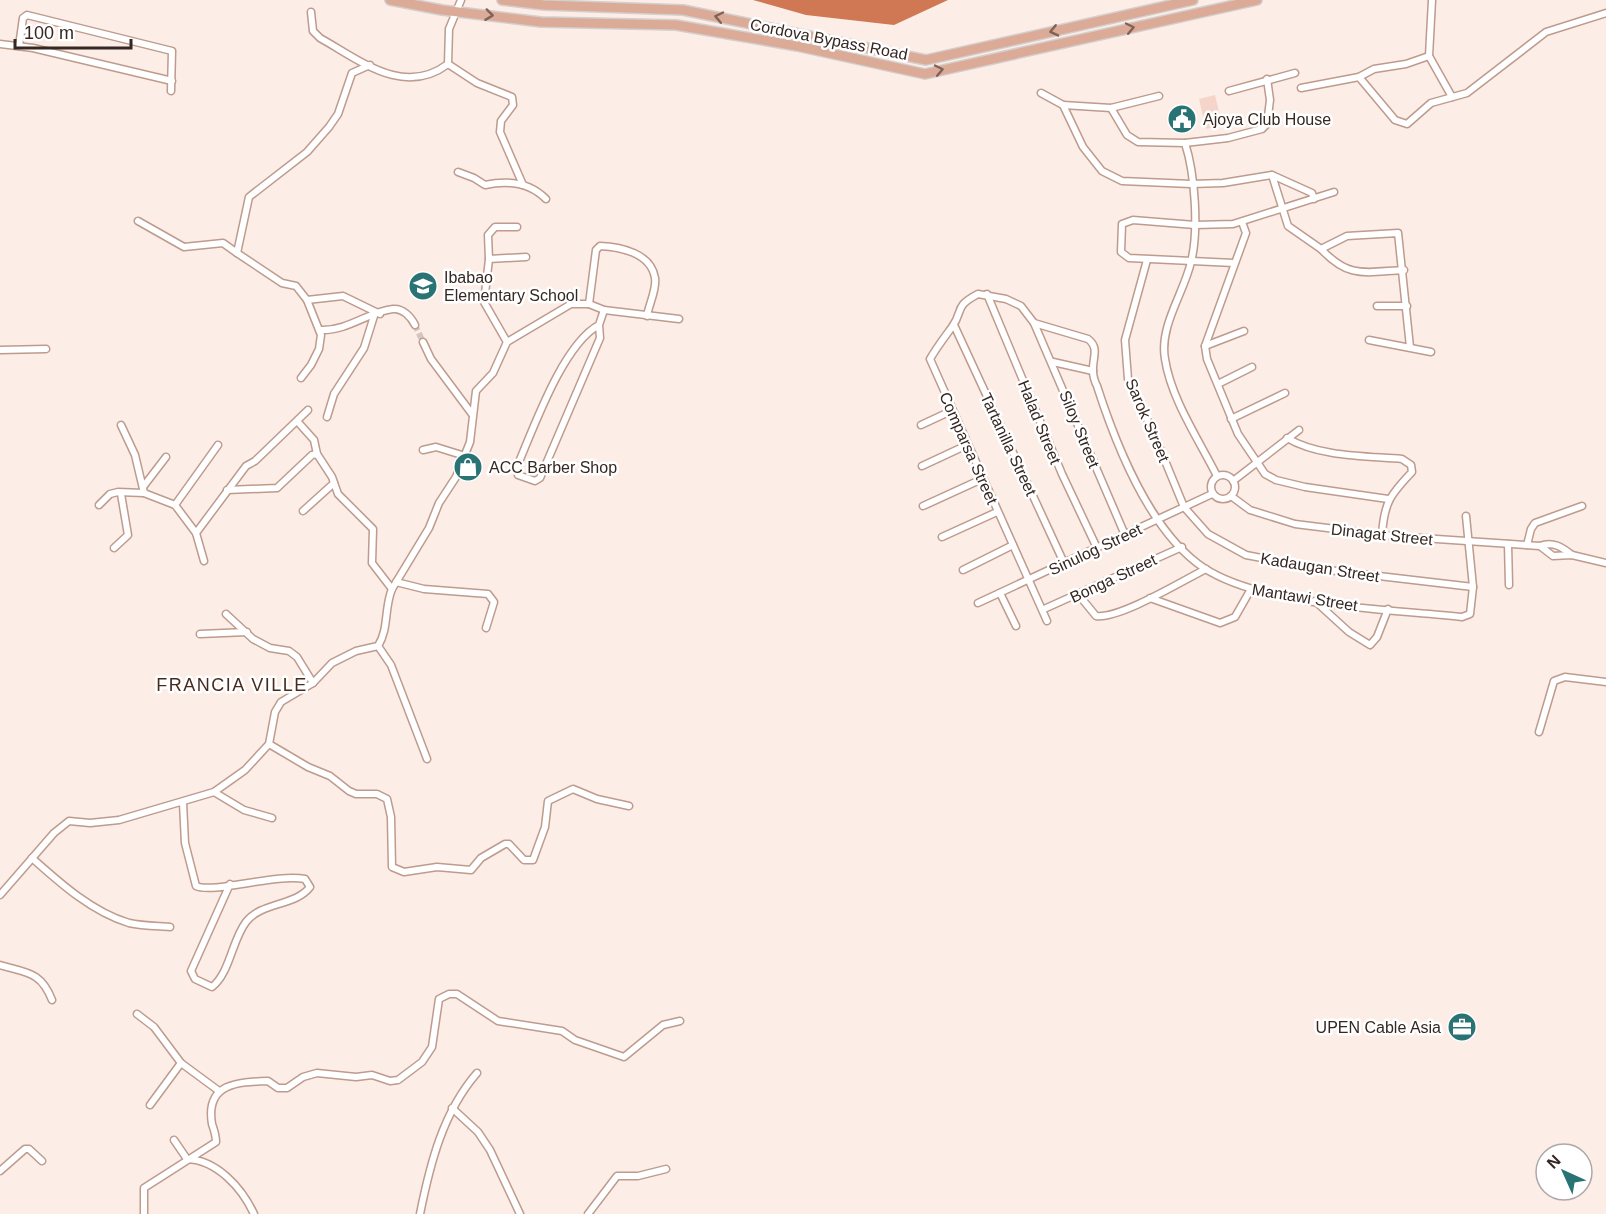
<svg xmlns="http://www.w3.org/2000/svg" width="1606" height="1214" font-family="Arial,sans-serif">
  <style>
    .green { fill: #f5d5c9 }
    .water { fill: #cf7853 }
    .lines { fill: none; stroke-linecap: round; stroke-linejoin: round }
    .minor-tunnel { stroke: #d4c5c0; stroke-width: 6; stroke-dasharray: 6 3; stroke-linecap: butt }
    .minor-casing { stroke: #be9b8d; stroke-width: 9 }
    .primary-casing { stroke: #d3cfce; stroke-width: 12 }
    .minor { stroke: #fff; stroke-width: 6 }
    .primary { stroke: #dcab97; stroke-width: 9 }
    .oneway { stroke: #806257 }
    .labels { text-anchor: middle; stroke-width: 5; stroke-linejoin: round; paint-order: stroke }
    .street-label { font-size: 16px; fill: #352722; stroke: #fff }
    .poi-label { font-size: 16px; fill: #352722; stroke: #fff; text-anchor: start }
    .neighbourhood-label { font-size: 18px; letter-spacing: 1.5px; fill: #472b1f; stroke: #fff }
  </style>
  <rect width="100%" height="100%" fill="#fcede7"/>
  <path class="green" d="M1215 95 1222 125 1206 129 1199 99Z"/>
  <path class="water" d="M753 0H948L894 25 806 15Z"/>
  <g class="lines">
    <path class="minor-tunnel" d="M415 325 423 342"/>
    <g class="minor-casing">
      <g id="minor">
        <path d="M1432 0 1429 56 1452 97"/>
        <path d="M311 12 313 31 320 38C361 61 404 97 448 64L477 83 512 97 513 105 501 121 500 132 523 185"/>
        <path d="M0 44 33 48 172 81"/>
        <path d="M19 46 23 18 27 15 172 51 171 91"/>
        <path d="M448 64 449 29 461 0"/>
        <path d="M1359 77 1395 120 1407 124 1431 103 1467 93 1546 32 1606 13"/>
        <path d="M1301 88 1359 77 1374 69 1406 64 1429 56"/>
        <path d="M1229 91 1295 73"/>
        <path d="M1041 93 1063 105 1083 147 1102 171 1122 181 1191 184 1223 183 1272 175 1312 193 1314 199"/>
        <path d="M1063 105 1111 108 1159 96"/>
        <path d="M1111 108 1127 135 1138 142 1185 143 1228 138 1262 129 1267 124 1270 100 1267 79"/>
        <path d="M1185 143C1195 174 1199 230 1191 262 1184 293 1159 326 1165 359 1171 399 1199 440 1217 476"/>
        <path d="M458 172 474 178 485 185C508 180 529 182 546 199"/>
        <path d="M1272 175 1288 226 1321 249 1347 236 1398 233 1410 347"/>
        <path d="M138 221 184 247 223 243 237 253"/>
        <path d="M1242 222 1246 233 1205 346 1207 359 1238 434 1265 474 1276 480 1305 487 1388 499"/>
        <path d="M1321 249C1349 279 1365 272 1404 270"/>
        <path d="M489 259 526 257"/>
        <path d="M1147 260 1125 340 1128 379 1154 434 1184 507 1208 534 1246 555 1319 569 1473 587"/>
        <path d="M1234 263 1129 258 1121 252 1122 224 1133 220 1195 225 1233 224 1334 192"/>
        <path d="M987 294 1062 474 1097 548"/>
        <path d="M307 300 343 296 380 314"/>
        <path d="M589 304 596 250 600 246C621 247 651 253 655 278 657 289 649 304 647 316"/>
        <path d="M1377 306H1407"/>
        <path d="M1034 323 1125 535"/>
        <path d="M599 325C562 345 533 430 516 469L518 475 535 481 540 478 600 338 599 325 604 310"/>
        <path d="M954 325 1064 563"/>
        <path d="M321 330C348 331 370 311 393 309 403 308 411 317 415 325"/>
        <path d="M1369 340 1431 352"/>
        <path d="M423 342 431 359 472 414"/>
        <path d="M507 342 484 302 489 259 488 235 495 227H517"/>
        <path d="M1205 346 1244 331"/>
        <path d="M0 350 46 349"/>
        <path d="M1053 362 1093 371"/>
        <path d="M301 378 311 365 319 349 321 335 307 300 296 286 282 283 237 253 249 197 307 152 329 127 338 114 352 73 370 65"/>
        <path d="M1218 384 1252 367"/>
        <path d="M327 417 334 394 364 348 374 316"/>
        <path d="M1231 419 1285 393"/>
        <path d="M297 421 314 440 317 454 332 477 338 494 373 529 372 563 392 589"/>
        <path d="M121 425 135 455 144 493"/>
        <path d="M921 425 951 411"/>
        <path d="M1287 438C1319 457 1366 456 1402 459L1411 465 1412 472C1390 495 1384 503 1382 535"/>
        <path d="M423 450 436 447 465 456"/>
        <path d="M922 466 967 445"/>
        <circle cx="1223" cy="487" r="12"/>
        <path d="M1233 481 1299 430"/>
        <path d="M143 487 166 457"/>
        <path d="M227 490 277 488 312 455 317 454"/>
        <path d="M1231 496 1250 510 1295 524 1392 536 1540 546C1553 541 1562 547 1572 555"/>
        <path d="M99 505 110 494 118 492 144 493 175 505"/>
        <path d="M923 506 982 479"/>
        <path d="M303 511 334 483"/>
        <path d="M196 533 246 466 255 461 308 410"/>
        <path d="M942 537 997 512"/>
        <path d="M1508 544 1509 585"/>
        <path d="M1527 545 1531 529 1535 523 1582 506"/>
        <path d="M1540 546 1553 556 1572 555 1606 563"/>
        <path d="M114 548 128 535 121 494"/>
        <path d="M204 561 196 533 175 505 218 445"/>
        <path d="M963 570 1013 545"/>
        <path d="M396 582 424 589 488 594 494 602 486 628"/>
        <path d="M1000 593 1016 626"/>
        <path d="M1078 594 1096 616C1120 619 1182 581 1206 569"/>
        <path d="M1150 598 1220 623 1235 617 1251 589"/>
        <path d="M1315 601 1349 632 1370 645 1377 637 1388 609"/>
        <path d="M978 603 1212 494"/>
        <path d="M1044 609 1182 547"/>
        <path d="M226 614 253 639 270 648 289 651 297 657 313 683"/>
        <path d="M1047 621 930 359C937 347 944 338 952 327 964 311 953 307 978 294L1006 299 1021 306 1034 323 1088 339C1100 348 1092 359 1093 371 1093 376 1095 382 1097 386 1116 445 1151 533 1204 568 1264 607 1390 609 1462 617L1470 614 1473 587 1466 516"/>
        <path d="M200 634 247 632"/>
        <path d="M378 646 391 665 427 759"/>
        <path d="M1539 732 1554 681 1565 677 1606 682"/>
        <path d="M269 744 308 767 330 776 349 791 356 794H377L387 799 391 817 392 867 404 872 437 867 471 870 481 858 505 844H509L524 860H533L545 827 548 801 573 789 597 799 629 806"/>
        <path d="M214 792 244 810 272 818"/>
        <path d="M183 803 185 843 196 886C213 894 277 873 305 879L310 887C296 906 261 902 246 922 232 940 230 973 212 987L195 979 191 971 230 884"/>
        <path d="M32 858C60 883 92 912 129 923 142 926 157 926 170 927"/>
        <path d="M0 895 54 833 69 821 90 823 119 820 214 792 245 770 269 744 275 712 281 702 313 683 332 663 356 651 378 646C389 629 384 608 392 589L429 528 439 503 456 477 470 442 476 391 493 373 507 342 571 304H589L604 310 679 319"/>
        <path d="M0 965C26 973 41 971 52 1000"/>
        <path d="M137 1014 154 1027 181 1063 219 1091"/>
        <path d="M150 1105 181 1063"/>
        <path d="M452 1108 478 1132 490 1150 520 1214"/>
        <path d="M174 1140 187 1159C217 1160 242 1188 254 1214"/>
        <path d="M0 1171 25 1149H29L42 1161"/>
        <path d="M144 1214V1188L216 1142C216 1135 214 1130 212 1124 205 1083 238 1082 268 1081L278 1088H287L303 1077 317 1073 356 1077 372 1075 390 1081 398 1080 422 1062 432 1047 439 999 449 994H457L498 1021 562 1031 575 1040 624 1057 663 1025 680 1021"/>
        <path d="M420 1214C430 1164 443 1112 477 1073"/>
        <path d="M588 1214 617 1176H638L666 1169"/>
      </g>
    </g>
    <g class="primary-casing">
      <g id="primary">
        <path d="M390 0 442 10 541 22 676 25 797 46 925 74 1257 0"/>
        <path d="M502 0 544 5 683 10 926 60 1193 0"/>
      </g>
    </g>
    <use href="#minor" class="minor"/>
    <use href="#primary" class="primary"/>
  </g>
  <defs><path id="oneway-chevron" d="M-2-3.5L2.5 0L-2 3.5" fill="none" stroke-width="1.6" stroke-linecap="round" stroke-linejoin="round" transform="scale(1.5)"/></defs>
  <g class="oneway">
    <use href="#oneway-chevron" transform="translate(489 15) rotate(7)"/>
    <use href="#oneway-chevron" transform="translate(719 17) rotate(-168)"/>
    <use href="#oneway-chevron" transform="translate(1130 28) rotate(-12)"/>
    <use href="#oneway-chevron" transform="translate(1054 31) rotate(167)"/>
    <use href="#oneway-chevron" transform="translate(939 70) rotate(-12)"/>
  </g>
  <defs>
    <g id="civic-disc" transform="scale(1.5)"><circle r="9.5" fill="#297375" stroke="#fff"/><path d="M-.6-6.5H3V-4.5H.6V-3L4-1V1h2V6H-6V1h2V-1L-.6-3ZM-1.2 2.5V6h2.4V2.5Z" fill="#fff"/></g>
    <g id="school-disc" transform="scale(1.5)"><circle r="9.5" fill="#297375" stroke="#fff"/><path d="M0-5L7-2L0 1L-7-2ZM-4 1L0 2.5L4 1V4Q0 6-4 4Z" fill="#fff"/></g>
    <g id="shop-disc" transform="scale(1.5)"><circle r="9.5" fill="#297375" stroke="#fff"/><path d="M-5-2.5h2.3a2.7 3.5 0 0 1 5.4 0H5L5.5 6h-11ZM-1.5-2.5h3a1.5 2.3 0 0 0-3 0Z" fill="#fff"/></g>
    <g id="office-disc" transform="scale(1.5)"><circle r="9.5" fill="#297375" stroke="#fff"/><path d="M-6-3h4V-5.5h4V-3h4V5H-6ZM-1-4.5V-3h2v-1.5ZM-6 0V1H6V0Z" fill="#fff"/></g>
  </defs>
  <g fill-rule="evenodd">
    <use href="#civic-disc" x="1182" y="119"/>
    <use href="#school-disc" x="423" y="286"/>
    <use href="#shop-disc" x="468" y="467"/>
    <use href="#office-disc" x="1462" y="1027"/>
  </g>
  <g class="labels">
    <g class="street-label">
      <text transform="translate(829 39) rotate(11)" y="6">Cordova Bypass Road</text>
      <text transform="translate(1148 420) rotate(67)" y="6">Sarok Street</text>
      <text transform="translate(1040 422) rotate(68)" y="6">Halad Street</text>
      <text transform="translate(1080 429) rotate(68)" y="6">Siloy Street</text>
      <text transform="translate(1009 444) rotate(65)" y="6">Tartanilla Street</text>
      <text transform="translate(969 448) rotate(66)" y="6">Comparsa Street</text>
      <text transform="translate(1382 534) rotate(6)" y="6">Dinagat Street</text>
      <text transform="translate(1095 549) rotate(-25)" y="6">Sinulog Street</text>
      <text transform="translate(1320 567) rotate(9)" y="6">Kadaugan Street</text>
      <text transform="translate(1113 578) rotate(-25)" y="6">Bonga Street</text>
      <text transform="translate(1305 597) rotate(9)" y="6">Mantawi Street</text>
    </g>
    <g class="poi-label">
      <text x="1203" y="125">Ajoya Club House</text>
      <text x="444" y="283">Ibabao<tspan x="444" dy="18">Elementary School</tspan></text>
      <text x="489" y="473">ACC Barber Shop</text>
      <text x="1441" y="1033" text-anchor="end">UPEN Cable Asia</text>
    </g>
    <g class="neighbourhood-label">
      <text x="232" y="691">FRANCIA VILLE</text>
    </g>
  </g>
  <g transform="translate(1564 1172) rotate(315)"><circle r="28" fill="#ffffff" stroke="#aea9a7" stroke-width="1.5"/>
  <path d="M0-4.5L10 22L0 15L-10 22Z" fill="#297375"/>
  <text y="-9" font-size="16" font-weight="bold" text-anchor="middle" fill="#352722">N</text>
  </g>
  <path d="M15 39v9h116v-9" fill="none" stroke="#352722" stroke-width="3"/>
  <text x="24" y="39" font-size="18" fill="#352722" stroke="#ffffff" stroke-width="4.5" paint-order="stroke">100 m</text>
</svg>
